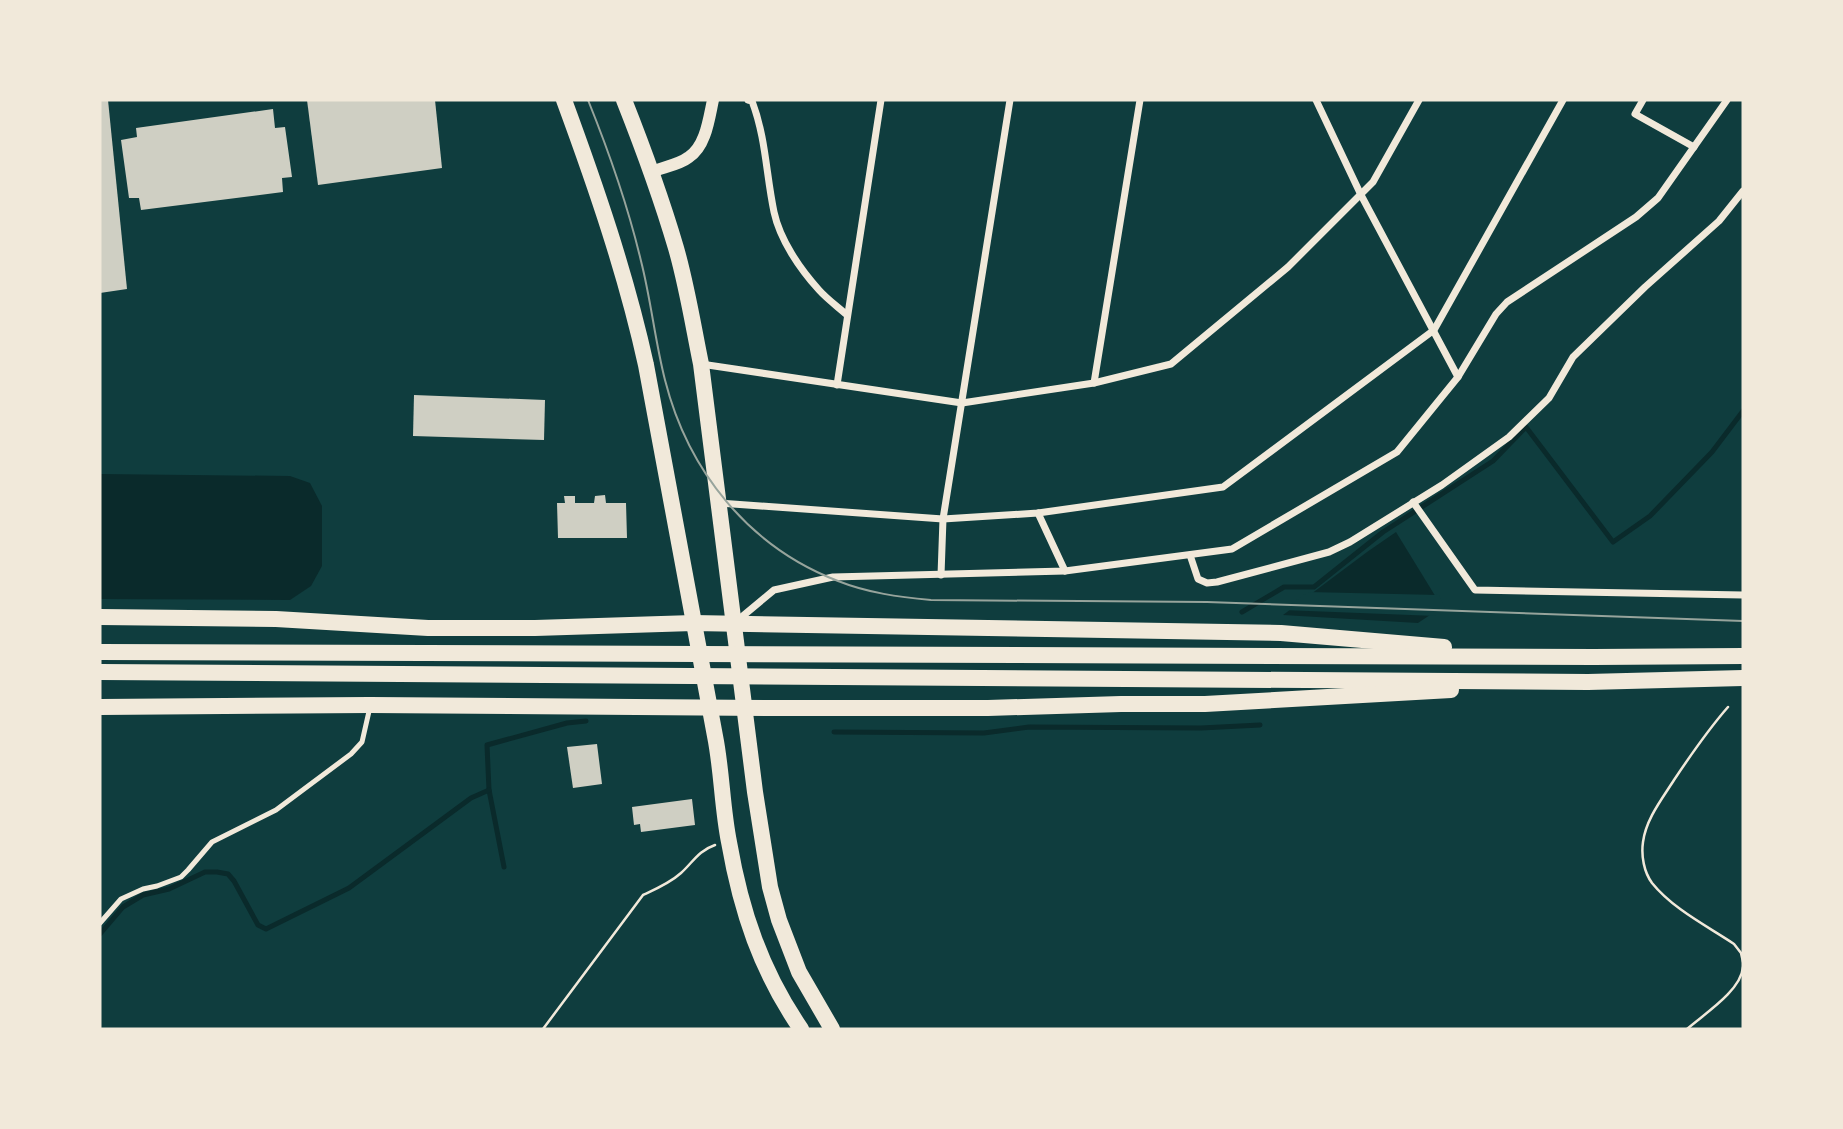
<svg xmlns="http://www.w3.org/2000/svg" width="1843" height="1129" font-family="Poppins,sans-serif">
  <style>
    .water { fill: #0a2a2b }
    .pier { fill: #0f3d3e }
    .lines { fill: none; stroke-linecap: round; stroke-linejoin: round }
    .stream { stroke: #0a2a2b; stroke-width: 5 }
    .building { fill: #cfcfc3 }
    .path { stroke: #f1e9da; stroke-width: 2.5 }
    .service { stroke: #f1e9da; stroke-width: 5 }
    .minor { stroke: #f1e9da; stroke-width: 7 }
    .tertiary { stroke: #f1e9da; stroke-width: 12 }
    .primary { stroke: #f1e9da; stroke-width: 16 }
    .trunk { stroke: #f1e9da; stroke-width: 16 }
    .tram { stroke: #97a49c; stroke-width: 2 }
  </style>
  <rect width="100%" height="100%" fill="#0f3d3e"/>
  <g class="water">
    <path d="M100 474 290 476 310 483 322 506V566L311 586 290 600 100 599Z"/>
    <path d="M1396 532 1442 607 1418 623 1283 615 1367 552Z"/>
  </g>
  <path class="pier" d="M1308 592 1439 595 1445 608 1436 616 1283 610Z"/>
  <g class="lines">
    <g class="stream">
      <path d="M1242 612 1284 587H1314L1383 532 1493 461 1526 427 1613 542 1650 516 1712 452 1743 411"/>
      <path d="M834 732 984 733 1029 727 1201 728 1260 725"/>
      <path d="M504 867 489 790 487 745 567 723 586 721"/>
      <path d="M100 934 123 907 143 895 169 889 205 872H217L228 874 234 881 258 925 266 929 349 888 471 798 489 790"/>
    </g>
  </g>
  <g class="building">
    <path d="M100 100H108L127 289 100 293Z"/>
    <path d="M307 100H435L442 168 318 185Z"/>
    <path d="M273 109 275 128 285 127 292 177 282 178 283 192 141 210 139 198H129L121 140 137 137 136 128Z"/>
    <path d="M414 395 545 400 544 440 413 436Z"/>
    <path d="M605 495 606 503H626L627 538H558L557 503H565L564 496H575V503H594L595 496Z"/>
    <path d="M597 744 602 784 573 788 567 747Z"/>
    <path d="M692 799 695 825 641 832 640 824 634 825 632 807Z"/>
  </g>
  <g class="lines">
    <g class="path">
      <path d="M1728 707C1707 731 1692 753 1674 780 1662 799 1646 819 1643 842 1641 856 1644 872 1652 883 1673 909 1707 926 1734 944L1741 953 1743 962"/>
      <path d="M543 1029 643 895C656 889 670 883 681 873 694 861 698 851 715 845"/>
      <path d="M1687 1029C1704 1014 1741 991 1743 967"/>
    </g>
    <path class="service" d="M100 923 121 899 143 889 157 886 181 877 188 870 212 842 276 810 351 754 362 742 370 707"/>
    <g class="minor">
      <path d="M748 100 752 101C766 138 766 174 774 212 780 240 800 269 819 290 827 299 838 307 847 315"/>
      <path d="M1316 100 1361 195 1458 377"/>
      <path d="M1643 100 1635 114 1694 147"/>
      <path d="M701 364 962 403 1094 383 1171 364 1288 267 1373 182 1419 100"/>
      <path d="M1094 383 1140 100"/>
      <path d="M837 385 881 100"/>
      <path d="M1413 502 1475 590 1743 595"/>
      <path d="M719 503 943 519 1038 513 1223 487 1434 330 1563 100"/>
      <path d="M1038 513 1065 571"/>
      <path d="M1190 555 1198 579 1207 583 1217 582 1329 552 1350 542 1442 485 1509 437 1549 398 1573 357 1645 287 1719 221 1743 191"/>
      <path d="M941 575 943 519 1010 100"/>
      <path d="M738 620 774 590 833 577 1065 571 1232 549 1397 452 1458 377 1496 314 1507 302 1636 217 1658 198 1727 100"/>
    </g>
    <path class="tertiary" d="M651 172C663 167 679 165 689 157 706 146 709 118 713 100"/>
    <g class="primary">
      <path d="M564 100C596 187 626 274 646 365 669 489 692 613 715 736 722 771 722 807 729 842 741 911 761 971 801 1029"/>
      <path d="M624 100C643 148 661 197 676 248 687 286 693 325 701 364L755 792 770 887 779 920 799 972 832 1029"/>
    </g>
    <g class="trunk">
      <path d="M100 617 276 619 428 628H535L693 623 1281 633 1444 647"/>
      <path d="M100 652 1594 657 1743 656"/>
      <path d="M100 672 1588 682 1743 678"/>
      <path d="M100 707 370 705 771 708H988L1121 704H1205L1451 690"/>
    </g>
    <path class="tram" d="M588 100C609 152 628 206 641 261 651 300 655 341 665 380 688 471 749 547 838 581 868 593 899 597 931 600L1207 602 1743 621"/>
  </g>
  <rect width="1843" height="1129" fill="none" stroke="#f1e9da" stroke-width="203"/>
</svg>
